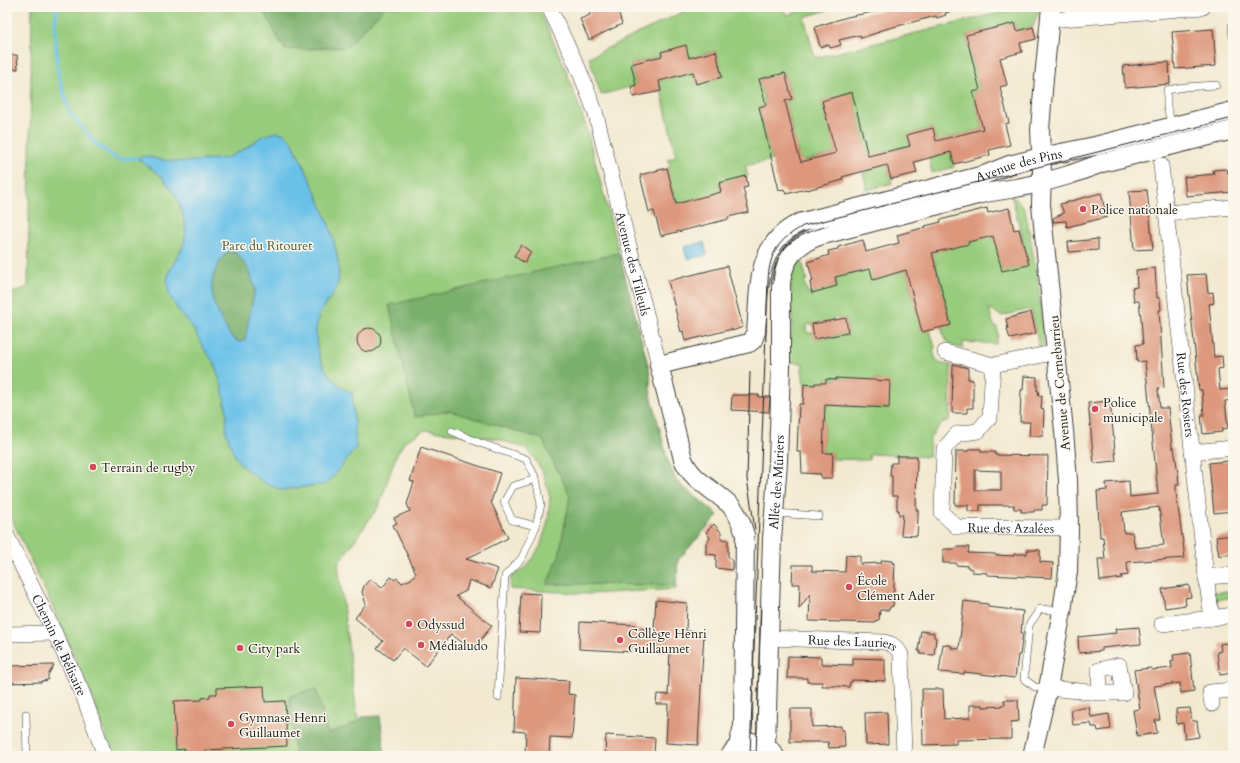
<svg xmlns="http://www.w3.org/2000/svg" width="1240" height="763" font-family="Cardo,serif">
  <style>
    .green { fill: #98cc7d; stroke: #5a744c; fill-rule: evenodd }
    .forest { fill: #7ab06c; stroke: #4b6644 }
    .water { fill: #6bc1e8; stroke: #446e82; fill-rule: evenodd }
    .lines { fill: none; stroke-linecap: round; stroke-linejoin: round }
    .stream { stroke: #6bc1e8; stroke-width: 3.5 }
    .building { fill: #dd987d; fill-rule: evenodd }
    .service-casing { stroke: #3c3b37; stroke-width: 8 }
    .minor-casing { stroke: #3c3b37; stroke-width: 16 }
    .tertiary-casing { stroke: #3c3b37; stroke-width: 20 }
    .service { stroke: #fff; stroke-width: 7 }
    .minor { stroke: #fff; stroke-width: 15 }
    .tertiary { stroke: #fff; stroke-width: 18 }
    .tram { stroke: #1c1c1c; stroke-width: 1 }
    .poi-dot { fill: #d1495b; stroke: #fbf7ec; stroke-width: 1.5 }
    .labels { text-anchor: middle; stroke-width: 3; stroke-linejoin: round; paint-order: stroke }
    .street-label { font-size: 13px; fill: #1c1c1c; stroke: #fbf7ec }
    .poi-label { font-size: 13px; fill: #1c1c1c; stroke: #fbf7ec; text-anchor: start }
    .park-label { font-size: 13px; fill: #475a3e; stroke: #fbf7ec }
  </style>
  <rect width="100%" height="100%" fill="#fbf7ec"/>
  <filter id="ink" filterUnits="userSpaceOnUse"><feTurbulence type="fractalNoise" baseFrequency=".025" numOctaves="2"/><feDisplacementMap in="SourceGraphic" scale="8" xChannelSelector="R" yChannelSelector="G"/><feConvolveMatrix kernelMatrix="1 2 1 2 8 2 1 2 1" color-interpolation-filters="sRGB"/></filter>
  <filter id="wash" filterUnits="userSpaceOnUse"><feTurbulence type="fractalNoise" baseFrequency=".012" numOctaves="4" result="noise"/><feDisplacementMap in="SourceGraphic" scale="16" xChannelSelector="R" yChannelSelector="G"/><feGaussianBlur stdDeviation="0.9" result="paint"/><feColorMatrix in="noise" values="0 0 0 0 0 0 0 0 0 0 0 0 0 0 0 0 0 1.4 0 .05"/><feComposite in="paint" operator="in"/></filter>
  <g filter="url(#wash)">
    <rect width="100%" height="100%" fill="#f2e9d0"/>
    <g class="green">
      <path d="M32 7H538L565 68 585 123 650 373V391L668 462 673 473 676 481 718 515 678 560 676 589 589 594 510 589 511 577 527 566 540 547 548 521 550 497 542 470 527 449 498 439 425 430 405 441 396 456 379 506 338 564 362 756H113L91 694 48 597 7 509V295L28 287Z"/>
      <path d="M693 7H783L786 15 818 7H827L828 10 804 17 815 58 1022 7H1040L1033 27 1017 31 1015 23 966 35 980 90 973 92 983 129 947 138 954 167 932 173 929 158 940 155 933 128 907 135 910 146 884 152 892 183 867 190 863 172 871 170 852 92 822 101 836 153 804 161 799 158 798 153 785 101 792 99 785 73 759 80 766 105 759 107 772 160 745 166 748 176 719 183 721 193 676 204 667 168 670 167 668 159 676 157 659 81 693 72 696 84 722 77 716 51 689 58 686 46 661 52 662 56 631 64 636 85 601 95 589 57Z"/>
      <path d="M1012 197C1021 201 1023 206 1026 215L1038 280 1044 345 1039 348 1031 309 1002 316 989 309 994 326 997 327 998 335 996 344 963 342V348C947 346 946 342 941 327L951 325 932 253 990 236 994 238 1002 271 1029 265Z"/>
      <path d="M800 254 807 280 804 281 808 294 837 286 836 279 838 275 855 273 870 267 873 279 906 270 922 332 930 330 935 348 933 349C936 363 937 364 951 365L950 420 942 423 930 438 929 457 870 454 869 460 833 459V453H823L825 405 889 408 879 380 863 379V380L836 378V380L826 379V383H815V385L804 384 802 370 803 363 788 362 792 326 791 267ZM837 317 838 320 846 318 848 333 815 339 814 333H807L806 325 834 321 833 318Z"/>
      <path d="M1233 590V597L1214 600 1213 593Z"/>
    </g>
    <g class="forest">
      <path d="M261 7H385L347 47 285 50Z"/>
      <path d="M228 251 235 252 242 260 250 272 255 289 245 339 241 342C232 340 229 333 224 325 207 293 206 280 228 251Z"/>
      <path d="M619 253 650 373V391L668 462 673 473 676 481 718 515 678 560 676 585 547 584 559 556 570 496 542 439 450 411 415 417 389 305Z"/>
      <path d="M316 689 328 734 355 723 362 717 380 716 385 756H295L289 696Z"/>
    </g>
    <g class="water">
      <path d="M276 132 285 134 293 143C310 181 332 220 338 261 339 271 340 282 335 291 331 298 325 304 321 311 310 335 318 369 339 385 343 389 348 391 352 393L356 448 327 484 281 490 264 483 242 466 235 457 226 432 227 413 222 387 214 363 203 347 193 328 178 310 169 295 167 280 170 270 184 244 186 231 183 215 176 196 161 176 137 158 145 156 162 160 182 162 226 158 244 149 262 136ZM228 251 235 252 242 260 250 272 255 289 245 339 241 342C231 340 229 333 224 325 208 295 206 278 228 251Z"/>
      <path d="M704 242 707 255 687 259 684 247Z"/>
    </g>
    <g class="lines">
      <path class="stream" d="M57 7 55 27 58 74 70 113 96 144 117 159 137 158"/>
    </g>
    <g id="blocks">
      <g class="building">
        <path d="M596 7H635L619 15 621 19H620L622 24 589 40 580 19 590 15 589 11Z"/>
        <path d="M884 7H957L958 10 945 13 946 15 937 18 936 16 878 31 879 32 861 38 860 35 839 40 841 45 830 48 829 45 820 47 815 27 847 17 883 10Z"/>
        <path d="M1015 23 1017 31 1033 27 1036 39 1020 43 1022 52 1000 58 1007 85 1000 87 1009 123 1005 124 1010 145 989 150 990 155 954 164 951 152 914 162 917 173 891 179 887 165 842 177 843 180 807 190 806 189 786 194 784 189 779 190 759 107 766 105 759 79 785 73 792 99 785 101 798 153 801 162 836 153 822 101 852 92 868 156 910 146 907 135 933 128 936 141 983 129 973 92 980 90 966 35Z"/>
        <path d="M1213 29 1216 66 1175 69 1172 32Z"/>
        <path d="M686 45 689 58 716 51 722 77 696 84 693 72 659 81 661 91 633 97 631 87 636 85 631 64 662 56 661 52Z"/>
        <path d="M7 55H17L18 69H7Z"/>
        <path d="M1169 62 1170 84 1125 88 1123 66Z"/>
        <path d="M667 168 676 204 721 192 719 183 746 176 748 187 743 188 749 212 728 217 729 219 661 236 654 211 649 212 640 175Z"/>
        <path d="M1227 169 1228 173 1233 172V192L1186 196 1184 177 1214 174 1213 170Z"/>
        <path d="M1147 190 1153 249 1134 250 1129 191Z"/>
        <path d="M1101 193 1107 217 1067 227 1066 221 1053 222V218L1064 213 1060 204Z"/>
        <path d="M987 208 988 213 1009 208 1014 230 1019 229 1029 265 1002 271 993 236 968 242 969 244 932 253 951 325 922 332 906 270 873 280 870 269 835 277 837 286 812 293 810 282 813 281 808 262 829 255 828 251 838 249V247L863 240 866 252 899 243 897 235 926 227 925 226 941 222 940 220Z"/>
        <path d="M1098 239V250L1069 252 1068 242Z"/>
        <path d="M521 245 531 252 525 263 514 256Z"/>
        <path d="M727 266 743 327 732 331V329L685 341 683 331 681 332 668 281Z"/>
        <path d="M1155 268 1157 298H1160L1161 310H1159L1164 387 1158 388 1160 408H1168L1172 448H1174L1178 473 1179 485H1176V492L1185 558 1127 562 1128 575 1121 576 1122 578 1100 581 1098 559H1105L1103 537H1100L1097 491 1107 490 1106 483 1129 481 1130 497 1158 494 1145 361 1137 362 1136 345 1143 344 1141 319 1139 301H1134L1132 288 1137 287 1136 270ZM1159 507 1164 545 1135 548 1132 532 1124 533 1122 512Z"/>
        <path d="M1206 274 1208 293 1213 292 1214 303 1209 304 1214 357 1222 356 1223 368 1218 369 1220 390 1233 389V400L1225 401 1228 428 1222 429V432L1203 434 1201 415H1204L1202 390H1199L1187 275Z"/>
        <path d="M1031 312 1036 333 1010 339 1007 329H1008L1006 319Z"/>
        <path d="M846 318 848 333 814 339 812 324Z"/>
        <circle cx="369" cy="340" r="12"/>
        <path d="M953 364 968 368V379L973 380V408H967V413H952Z"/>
        <path d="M1024 376 1037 377V391H1039L1038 396H1042L1041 409 1044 410 1043 436H1029L1030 422H1020L1021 390H1023Z"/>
        <path d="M836 378 890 381 889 408 825 405 823 453H833L832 478H821V474L802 473 801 452H797L799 404H803L804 384 815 385V383H826V379L836 380Z"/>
        <path d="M732 395H759V397H770L769 412 731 410Z"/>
        <path d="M1110 401 1116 461 1094 463 1088 403Z"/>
        <path d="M421 447 500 473 491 502 508 538 466 559 498 569 491 588 469 580 466 591 456 596 492 626 472 650 451 634 426 666 403 648 393 660 377 648 383 641 355 618 366 604 362 592 364 586 370 579 382 588 391 577 395 580 397 578 402 583 411 579 416 573 393 525 397 523 394 518 410 511 407 504 414 482 410 481Z"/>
        <path d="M969 449H981V452H995V455L1048 456 1047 505H1042V510H1034V512H1021V509H1014V505H980V511H968V505H955L956 451H969ZM975 470 1001 471V490H975Z"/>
        <path d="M897 456H917L916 510H918V517L917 536 901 535 903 515H899V510H897V496H892V476H890L891 463H897Z"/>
        <path d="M1228 461H1233V511L1214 513 1209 463Z"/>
        <path d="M714 524 721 532V539L728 540V556L732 561V570L716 568V555L706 554V544L710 538 706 532Z"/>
        <path d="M1233 535V554L1219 556 1216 537Z"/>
        <path d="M957 547H969L968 553 995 554V555L1014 556V554H1027V550H1040V562L1053 563 1052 578 987 575V573L972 572V569L968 568V566L956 565V563H943V549H956Z"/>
        <path d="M846 555 860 556V564L881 563 882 560 892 561V563H895L893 606 890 607 889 610H880L879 620H876L875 623 809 621 810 594 799 609 800 584H792L793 565H812V571L845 572Z"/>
        <path d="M1189 585 1191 597 1185 598 1186 605 1165 608 1162 589Z"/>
        <path d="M521 593 541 594 540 633 519 632Z"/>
        <path d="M656 600 687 603 686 631 704 632 698 745 666 743 668 704H656L657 694 668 695 670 651 635 649V652L579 649 580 622 636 625V629H654Z"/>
        <path d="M964 601 988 604V607L1023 611 1021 633H1023L1020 655H1018L1015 678 964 672V674L939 672 943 644 952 646 951 648 959 649Z"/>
        <path d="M1139 627 1141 644 1102 648V651L1079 653 1078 637 1116 633 1115 629Z"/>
        <path d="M921 631 934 633V637L936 638 934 655 920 654V651H918Z"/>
        <path d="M1233 642V673L1220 675 1217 652 1221 651 1220 644Z"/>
        <path d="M1190 653 1194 691 1181 693 1180 683 1154 686 1160 720H1155L1157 733 1137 736 1133 710 1140 709 1134 670 1151 668 1152 670 1172 668 1171 661 1174 660 1173 655Z"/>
        <path d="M788 656 821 657V664L853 665V658L885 659V681L852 680V682H850L849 687 836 686H822V682H807V678H787Z"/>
        <path d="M54 665 48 675V680L42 681V682L7 683V666Z"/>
        <path d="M516 678 569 681 568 694 575 695 572 738 550 737 549 756H525L526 732 514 731Z"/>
        <path d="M264 686 265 702 285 701 287 746 205 750V756H185V749L176 750 174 701 202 700V698L210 697V694H217V688Z"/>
        <path d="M922 689H943L944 719 970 718V705H983V707L1002 706V705H1005L1004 700H1018L1019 721 1011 722V739L956 740V744L923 745Z"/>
        <path d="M1089 707 1091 717 1109 714 1111 729 1098 731 1097 727H1092L1091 723 1073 725 1071 710Z"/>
        <path d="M1190 708 1192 721H1197L1199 737 1185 739 1183 723 1177 724 1176 709Z"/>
        <path d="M790 709H812V727L841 726V730H844L845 747 829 748 828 742H790Z"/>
        <path d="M887 712 888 744 866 745 865 713Z"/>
        <path d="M606 735 655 738 654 756H605Z"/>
      </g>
    </g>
  </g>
  <g filter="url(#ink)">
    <use href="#blocks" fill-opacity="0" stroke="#3c3b37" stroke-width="1"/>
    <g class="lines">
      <g class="service-casing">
        <g id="service">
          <path d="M1232 26 1233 38"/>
          <path d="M1172 126 1167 107V90L1185 87 1216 85"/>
          <path d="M452 431 480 443 526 459 536 479 541 504 536 526 522 558 505 576 498 697"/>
          <path d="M775 513 819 516"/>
          <path d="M536 526 512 520 504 502 513 486 536 479"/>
          <path d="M1047 688 1035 687 1024 679 1029 625 1040 609 1062 611"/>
          <path d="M26 714 27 756"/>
        </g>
      </g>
      <g class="minor-casing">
        <g id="minor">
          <path id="s1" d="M549 7 579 70 595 111 659 365"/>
          <path d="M1050 20 1203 7"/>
          <path id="s2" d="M1161 165 1206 577"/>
          <path d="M1167 213 1233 207"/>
          <path d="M945 352 993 365 1057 352"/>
          <path id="s3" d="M993 365 990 417 978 431 957 434 944 449 942 513 957 527 1069 528"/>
          <path d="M1192 452 1233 448"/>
          <path id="s4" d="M7 536 47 617 82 692 105 756"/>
          <path d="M1233 575 1206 577 1212 618 1233 615"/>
          <path d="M1162 624 1212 618"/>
          <path d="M7 634 55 633"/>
          <path id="s5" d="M769 638 884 642C893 644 897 647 901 655L904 756"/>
          <path d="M1048 688 1100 693H1124L1119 665 1099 670 1100 693"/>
          <path d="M1212 704 1210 692 1233 690"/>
        </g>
      </g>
      <g class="tertiary-casing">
        <g id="tertiary">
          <path id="s6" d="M766 745 772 539 778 462 781 365V282C784 259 796 244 819 236L985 193 1016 188 1041 183 1069 175 1102 163 1233 130"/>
          <path id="s7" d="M738 746 743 726 745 535C742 525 739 515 732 507 716 490 692 482 683 459L659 365 749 343 753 340 756 332C760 290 754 245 799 223L984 175 1009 165 1041 157 1095 146 1233 111"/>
          <path d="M730 756C740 737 765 738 775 756"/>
          <path d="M1032 756 1048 688 1062 611 1068 571 1069 528 1068 480 1064 431 1041 205 1042 172 1040 130 1044 78 1051 7"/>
        </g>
      </g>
      <use href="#service" class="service"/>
      <use href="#minor" class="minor"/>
      <use href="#tertiary" class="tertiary"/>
      <g class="tram">
        <path d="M773 284C775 247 794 235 828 226"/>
        <path d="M750 372 747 479 755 529"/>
        <path d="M750 756 768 280C770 251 779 240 803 226L1233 118"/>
        <path d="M756 756 761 606"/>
      </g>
    </g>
  </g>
  <g class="poi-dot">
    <circle cx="1083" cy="209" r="4"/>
    <circle cx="1095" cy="409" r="4"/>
    <circle cx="93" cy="467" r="4"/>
    <circle cx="849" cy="587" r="4"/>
    <circle cx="409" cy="624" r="4"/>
    <circle cx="620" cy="640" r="4"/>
    <circle cx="421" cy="645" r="4"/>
    <circle cx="240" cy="648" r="4"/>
    <circle cx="231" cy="724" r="4"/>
  </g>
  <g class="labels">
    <g class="street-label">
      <text dy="5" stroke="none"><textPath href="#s7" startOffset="867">Avenue des Pins</textPath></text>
      <text dy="5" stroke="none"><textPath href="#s1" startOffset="271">Avenue des Tilleuls</textPath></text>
      <text transform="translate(1059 383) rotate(-95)" y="5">Avenue de Cornebarrieu</text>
      <text dy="5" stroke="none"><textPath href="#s2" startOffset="231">Rue des Rosiers</textPath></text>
      <text dy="5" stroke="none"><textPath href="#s6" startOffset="263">Allée des Mûriers</textPath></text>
      <text dy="5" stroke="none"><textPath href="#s3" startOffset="250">Rue des Azalées</textPath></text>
      <text dy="5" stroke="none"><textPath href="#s4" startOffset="121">Chemin de Bélisaire</textPath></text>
      <text dy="5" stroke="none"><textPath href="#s5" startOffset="84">Rue des Lauriers</textPath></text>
    </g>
    <g class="poi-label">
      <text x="1091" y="214">Police nationale</text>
      <text x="1103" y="407">Police<tspan x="1103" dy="15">municipale</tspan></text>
      <text x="101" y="472">Terrain de rugby</text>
      <text x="857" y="585">École<tspan x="857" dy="15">Clément Ader</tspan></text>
      <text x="417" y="629">Odyssud</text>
      <text x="628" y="638">Collège Henri<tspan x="628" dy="15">Guillaumet</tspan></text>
      <text x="429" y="650">Médialudo</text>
      <text x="248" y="653">City park</text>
      <text x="239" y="722">Gymnase Henri<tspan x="239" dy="15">Guillaumet</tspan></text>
    </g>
    <g class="park-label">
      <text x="267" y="250">Parc du Ritouret</text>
    </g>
  </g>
  <rect width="1240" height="763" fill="none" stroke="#fbf7ec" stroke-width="24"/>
</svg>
